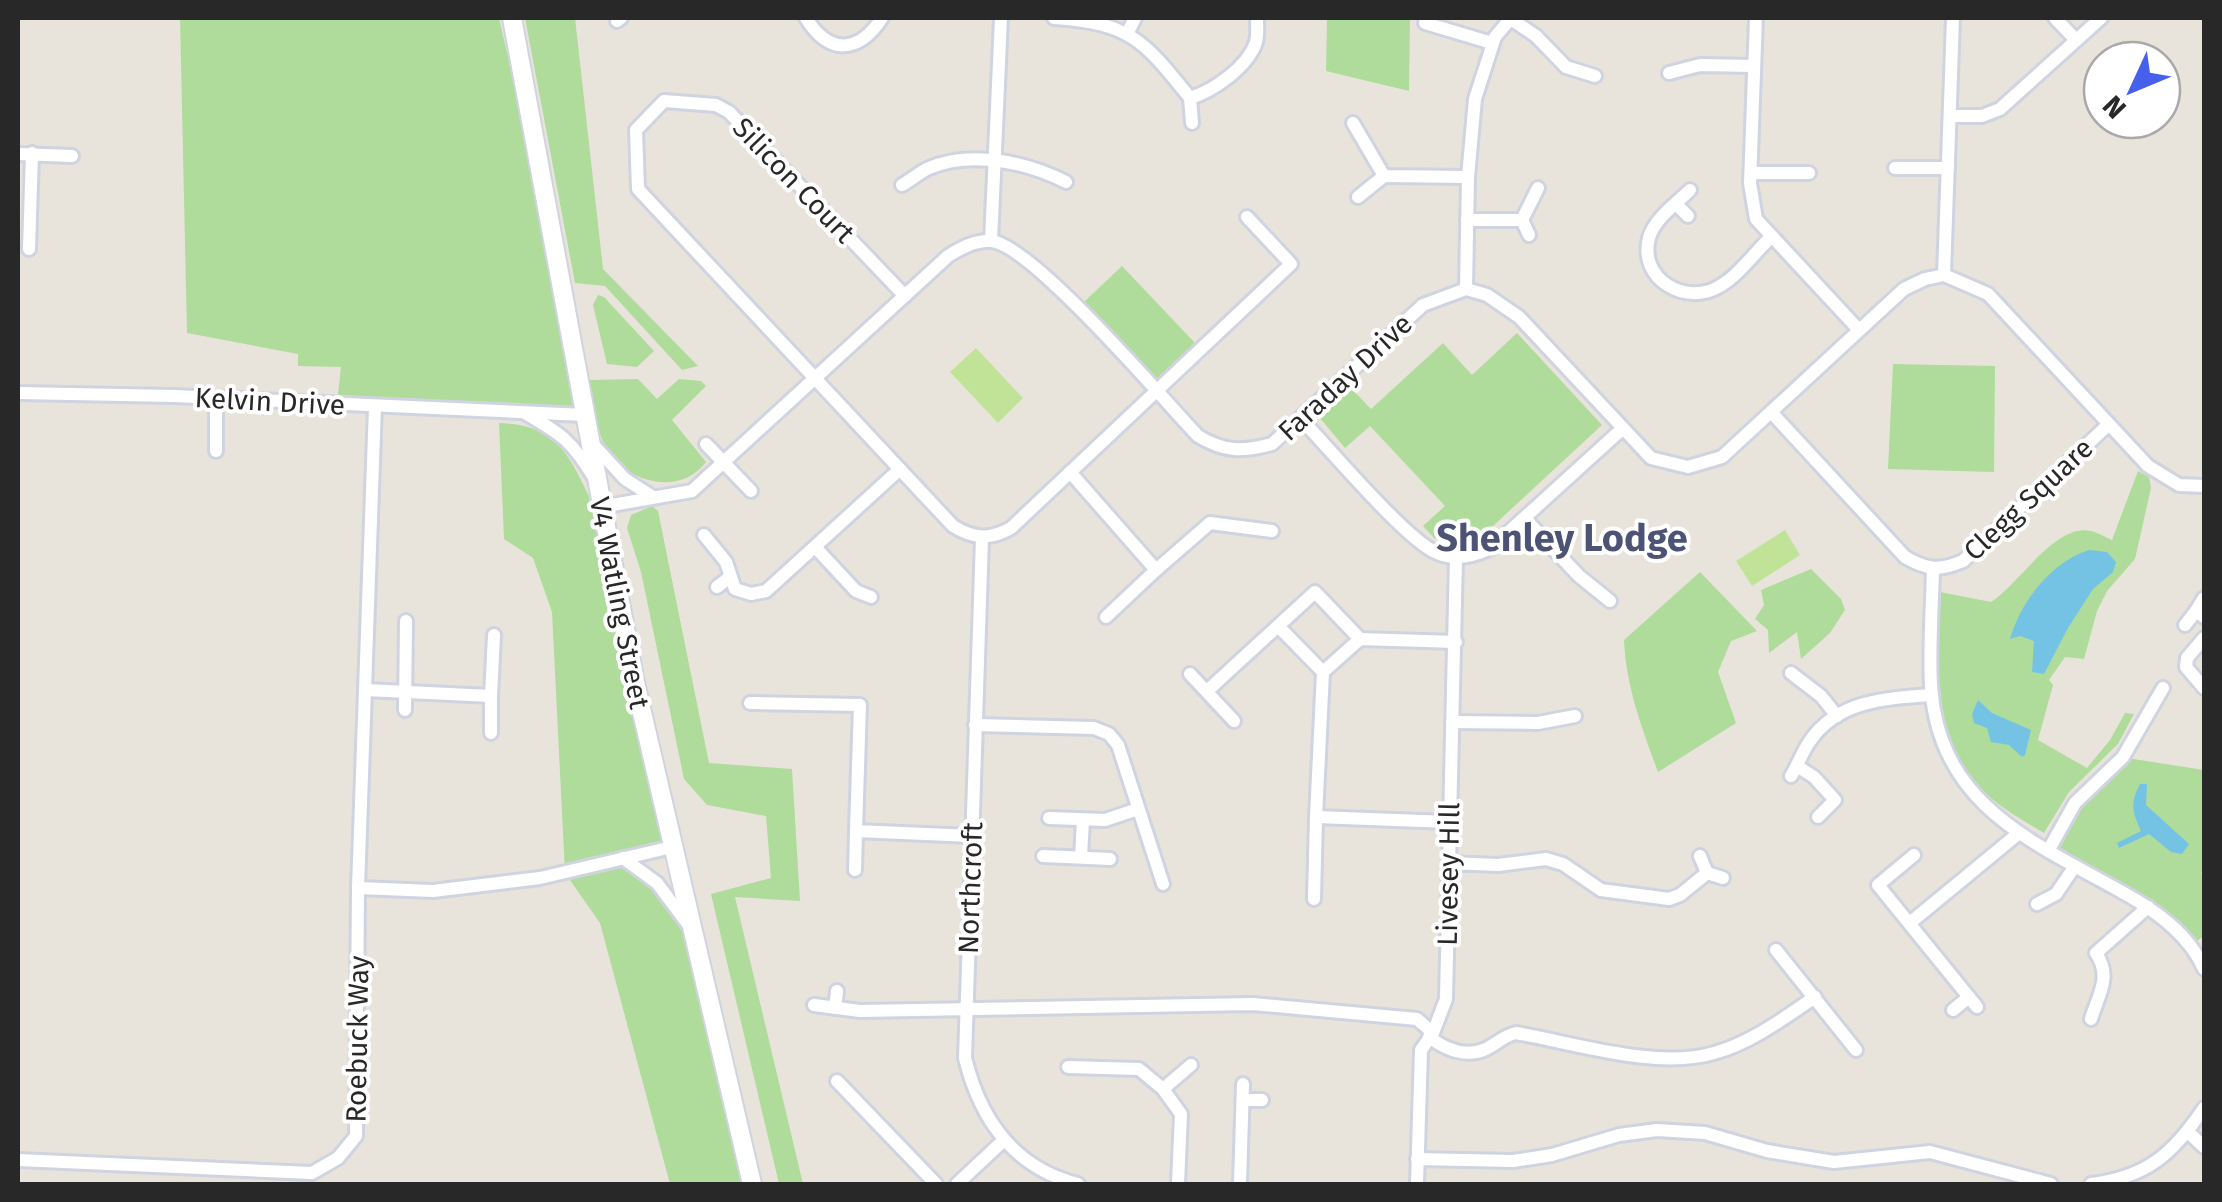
<svg xmlns="http://www.w3.org/2000/svg" width="2222" height="1202" font-family="'Fira Sans',sans-serif">
  <style>
    .green { fill: #afdc9b }
    .pitch { fill: #c1e397 }
    .water { fill: #75c3e4 }
    .lines { fill: none; stroke-linecap: round; stroke-linejoin: round }
    .street-casing { stroke: #d0d3e0; stroke-width: 18 }
    .secondary-casing { stroke: #d0d3e0; stroke-width: 22 }
    .street { stroke: #fff; stroke-width: 12 }
    .secondary { stroke: #fff; stroke-width: 18 }
    .labels { text-anchor: middle; stroke-width: 8; stroke-linejoin: round; paint-order: stroke }
    .street-label { font-size: 28px; fill: #282828; stroke: #fff }
    .district-label { font-size: 38px; font-weight: bold; fill: #4d5375; stroke: #fff }
  </style>
  <rect width="100%" height="100%" fill="#e9e4db"/>
  <g class="green">
    <path d="M180 18H499L562 292 584 415 337 403 341 367 298 366V354L187 333Z"/>
    <path d="M525 18H575L603 269 698 366 682 370 605 286 575 283Z"/>
    <path d="M1327 18H1410L1409 91 1326 71Z"/>
    <path d="M1122 266 1196 344 1158 379 1084 302Z"/>
    <path d="M598 295 604 297 654 351 637 367 607 364 593 305Z"/>
    <path d="M1517 333 1602 425 1480 538 1447 543 1434 538 1423 526 1445 506 1370 426 1345 448 1320 418 1352 389 1371 409 1443 343 1472 375Z"/>
    <path d="M1893 364 1995 366 1994 472 1888 469Z"/>
    <path d="M638 379 657 399 679 379 701 381 706 386 672 420 706 462C679 499 619 481 603 442 595 423 593 399 589 380Z"/>
    <path d="M499 423C554 425 566 449 588 494L672 847 625 858 640 868 692 929 752 1184H670L600 923 565 873 552 612 533 558 504 539Z"/>
    <path d="M2138 471 2149 477 2151 488 2135 559 2107 591 2097 611 2084 659 2065 657 2049 680 2053 685 2038 740 2087 768 2110 740 2125 713 2134 714 2118 744 2069 792 2044 833C2022 820 1997 806 1979 787 1931 737 1935 656 1940 592L1991 602C2018 585 2056 523 2090 531 2097 532 2105 537 2112 540Z"/>
    <path d="M652 506 658 511 709 763 792 769 800 901 735 897 803 1184H779L711 894 771 878 766 816 707 805 684 779 641 572 627 528 631 515Z"/>
    <path d="M1811 569 1841 599 1845 610 1830 633 1801 659 1797 632 1769 653 1768 630 1755 619 1764 605 1761 590Z"/>
    <path d="M1700 572 1757 631 1731 641 1718 672 1736 723 1658 772C1642 728 1626 687 1624 640Z"/>
    <path d="M2127 758 2204 770V867L2201 874 2204 875V936L2197 941 2172 915 2058 848 2080 801 2109 781Z"/>
  </g>
  <g class="pitch">
    <path d="M976 348 1023 398 998 423 950 372Z"/>
    <path d="M1785 530 1800 555 1752 586 1736 561Z"/>
  </g>
  <g class="water">
    <path d="M2089 550 2107 552 2116 562 2113 572 2093 589 2068 628 2044 674 2032 672 2034 641 2020 636 2010 639C2021 601 2051 562 2089 550Z"/>
    <path d="M1978 700 1992 713 2031 730 2025 755 2022 757 2009 745 1991 742 1987 728 1974 723 1972 714Z"/>
    <path d="M2140 784H2147L2146 805 2189 844 2182 854 2171 852 2149 834 2119 848 2117 843 2141 831C2132 811 2130 803 2140 784Z"/>
  </g>
  <g class="lines">
    <g class="street-casing">
      <g id="street">
        <path d="M806 18C829 55 858 54 882 18"/>
        <path d="M1054 18C1131 23 1144 41 1190 98 1213 91 1248 67 1256 42 1258 35 1257 25 1257 18"/>
        <path d="M1756 18 1750 183 1756 219 1859 330"/>
        <path d="M2055 18 2076 40"/>
        <path d="M1511 19 1536 36 1566 67 1595 76"/>
        <path d="M617 21 621 18"/>
        <path d="M1425 23 1492 43"/>
        <path d="M1128 32 1135 18"/>
        <path d="M1669 73 1700 65 1754 66"/>
        <path d="M1190 98 1192 123"/>
        <path d="M1950 116H1982L2000 109 2101 18"/>
        <path d="M1353 123 1384 176 1468 177"/>
        <path d="M18 154 72 156"/>
        <path d="M1895 168H1948"/>
        <path d="M1751 173H1809"/>
        <path d="M902 185C911 180 920 172 929 168 971 150 1027 162 1066 182"/>
        <path d="M1690 190C1677 203 1654 219 1649 238 1638 279 1686 307 1720 286 1739 275 1755 252 1771 237"/>
        <path d="M1358 197 1384 176"/>
        <path d="M1676 204 1688 216"/>
        <path d="M1467 220H1522L1538 188"/>
        <path d="M1522 220 1529 235"/>
        <path d="M991 241 1001 18"/>
        <path d="M29 249 32 153"/>
        <path d="M1944 275 1953 18"/>
        <path d="M1466 289 1468 177 1475 99 1495 37 1511 18"/>
        <path d="M905 296 729 112 716 105 664 101 636 130 638 189 953 526C974 539 990 540 1011 528L1291 264 1247 217"/>
        <path d="M18 393 174 396 584 415"/>
        <path d="M216 398V451"/>
        <path d="M1771 412 1905 557C1927 570 1940 571 1963 561L2109 424"/>
        <path d="M525 413C561 434 571 440 593 476"/>
        <path d="M1301 419C1329 448 1406 540 1437 553 1455 561 1474 556 1491 548L1622 429"/>
        <path d="M590 441 625 479 653 497"/>
        <path d="M706 444 751 491"/>
        <path d="M1070 472 1156 570 1210 523 1272 531"/>
        <path d="M601 507 692 491 948 256C961 248 975 240 991 241 1031 244 1164 400 1198 436 1224 452 1243 452 1272 444L1423 305 1466 289 1487 295 1519 317 1651 458 1688 467 1722 457 1904 289 1925 279 1944 275 1988 294 2148 466 2179 485 2204 486"/>
        <path d="M1525 519 1579 576 1610 601"/>
        <path d="M704 535 726 562 735 589 751 594 766 591 900 469"/>
        <path d="M982 538 965 1058C980 1119 1014 1168 1078 1184"/>
        <path d="M815 547 856 591 871 597"/>
        <path d="M1933 570C1932 608 1929 647 1931 685 1938 804 2031 841 2122 892 2155 910 2189 934 2204 969"/>
        <path d="M717 587 730 577"/>
        <path d="M2204 598 2196 611 2204 617"/>
        <path d="M1106 617 1156 570"/>
        <path d="M2185 625 2196 611"/>
        <path d="M1278 626 1323 672"/>
        <path d="M2204 638 2187 658 2186 667 2204 688"/>
        <path d="M1791 673 1821 696 1837 716"/>
        <path d="M1190 674 1234 721"/>
        <path d="M366 690 491 696V733"/>
        <path d="M1207 691 1315 592 1360 639"/>
        <path d="M491 696 494 635"/>
        <path d="M750 703 860 705 856 831 972 836"/>
        <path d="M405 710 406 621"/>
        <path d="M1452 722 1538 723 1575 716"/>
        <path d="M975 725 1094 728 1109 734 1118 745 1163 884"/>
        <path d="M1797 766 1814 777 1835 800 1818 817"/>
        <path d="M1791 776C1798 765 1802 752 1810 741 1838 700 1888 698 1932 695"/>
        <path d="M1049 818 1105 820 1138 809"/>
        <path d="M1449 822 1316 817 1323 672 1360 639 1456 642"/>
        <path d="M2048 851 2075 803 2123 757 2163 688"/>
        <path d="M1914 855 1878 885 1977 1007"/>
        <path d="M1043 856 1110 859"/>
        <path d="M1081 857 1083 820"/>
        <path d="M623 858 657 883 687 923"/>
        <path d="M1448 863 1498 865 1546 859 1563 864 1601 890 1669 899 1680 895 1707 873 1700 856"/>
        <path d="M855 870 856 831"/>
        <path d="M1707 873 1723 878"/>
        <path d="M358 888 433 891 540 878 672 847"/>
        <path d="M1314 899 1316 817"/>
        <path d="M2037 904 2056 894 2075 866"/>
        <path d="M1911 922 2019 833"/>
        <path d="M1776 950 1856 1050"/>
        <path d="M814 1005 860 1011 1253 1004 1417 1019 1433 1033"/>
        <path d="M835 1008 837 991"/>
        <path d="M1953 1010 1969 997"/>
        <path d="M2091 1019C2099 993 2112 977 2096 953L2148 907"/>
        <path d="M1429 1037C1445 1049 1466 1058 1486 1049 1498 1043 1503 1036 1516 1033 1574 1043 1657 1070 1714 1053 1751 1043 1784 1018 1815 997"/>
        <path d="M1068 1067 1139 1069 1163 1089 1181 1114 1178 1184"/>
        <path d="M837 1081 936 1184"/>
        <path d="M1163 1089 1191 1065"/>
        <path d="M1243 1100H1262"/>
        <path d="M2188 1132 2204 1147"/>
        <path d="M1417 1159 1513 1161 1552 1155 1619 1135 1657 1130 1705 1133 1767 1151 1834 1162 1930 1152 2051 1184"/>
        <path d="M18 1160 312 1173 338 1158 356 1136 358 888 375 406"/>
        <path d="M957 1184 1004 1140"/>
        <path d="M1240 1184 1243 1084"/>
        <path d="M1417 1184 1421 1050 1433 1033 1446 999 1456 557"/>
        <path d="M2091 1184C2147 1177 2173 1154 2204 1108"/>
      </g>
    </g>
    <g class="secondary-casing">
      <path id="secondary" d="M512 18 634 678 752 1184"/>
    </g>
    <use href="#street" class="street"/>
    <use href="#secondary" class="secondary"/>
  </g>
  <g class="labels">
    <g class="street-label">
      <text transform="translate(794 180) rotate(46)" y="10">Silicon Court</text>
      <text transform="translate(1345 377) rotate(-43)" y="10">Faraday Drive</text>
      <text transform="translate(270 401) rotate(3)" y="10">Kelvin Drive</text>
      <text transform="translate(2028 499) rotate(-43)" y="10">Clegg Square</text>
      <text transform="translate(620 603) rotate(79)" y="10">V4 Watling Street</text>
      <text transform="translate(1448 874) rotate(-89)" y="10">Livesey Hill</text>
      <text transform="translate(970 888) rotate(-88)" y="10">Northcroft</text>
      <text transform="translate(357 1039) rotate(-89)" y="10">Roebuck Way</text>
    </g>
    <g class="district-label">
      <text x="1562" y="551">Shenley Lodge</text>
    </g>
  </g>
  <rect width="2222" height="1202" fill="none" stroke="#282828" stroke-width="40"/>
  <g transform="translate(2132 90) rotate(226)"><circle r="48" fill="#ffffff" stroke="#a9a9a9" stroke-width="2.5"/>
  <path d="M0-8L18 38L0 25L-18 38Z" fill="#4660eb"/>
  <text y="-15" font-size="28" font-weight="bold" text-anchor="middle" fill="#282828">N</text>
  </g>
</svg>
